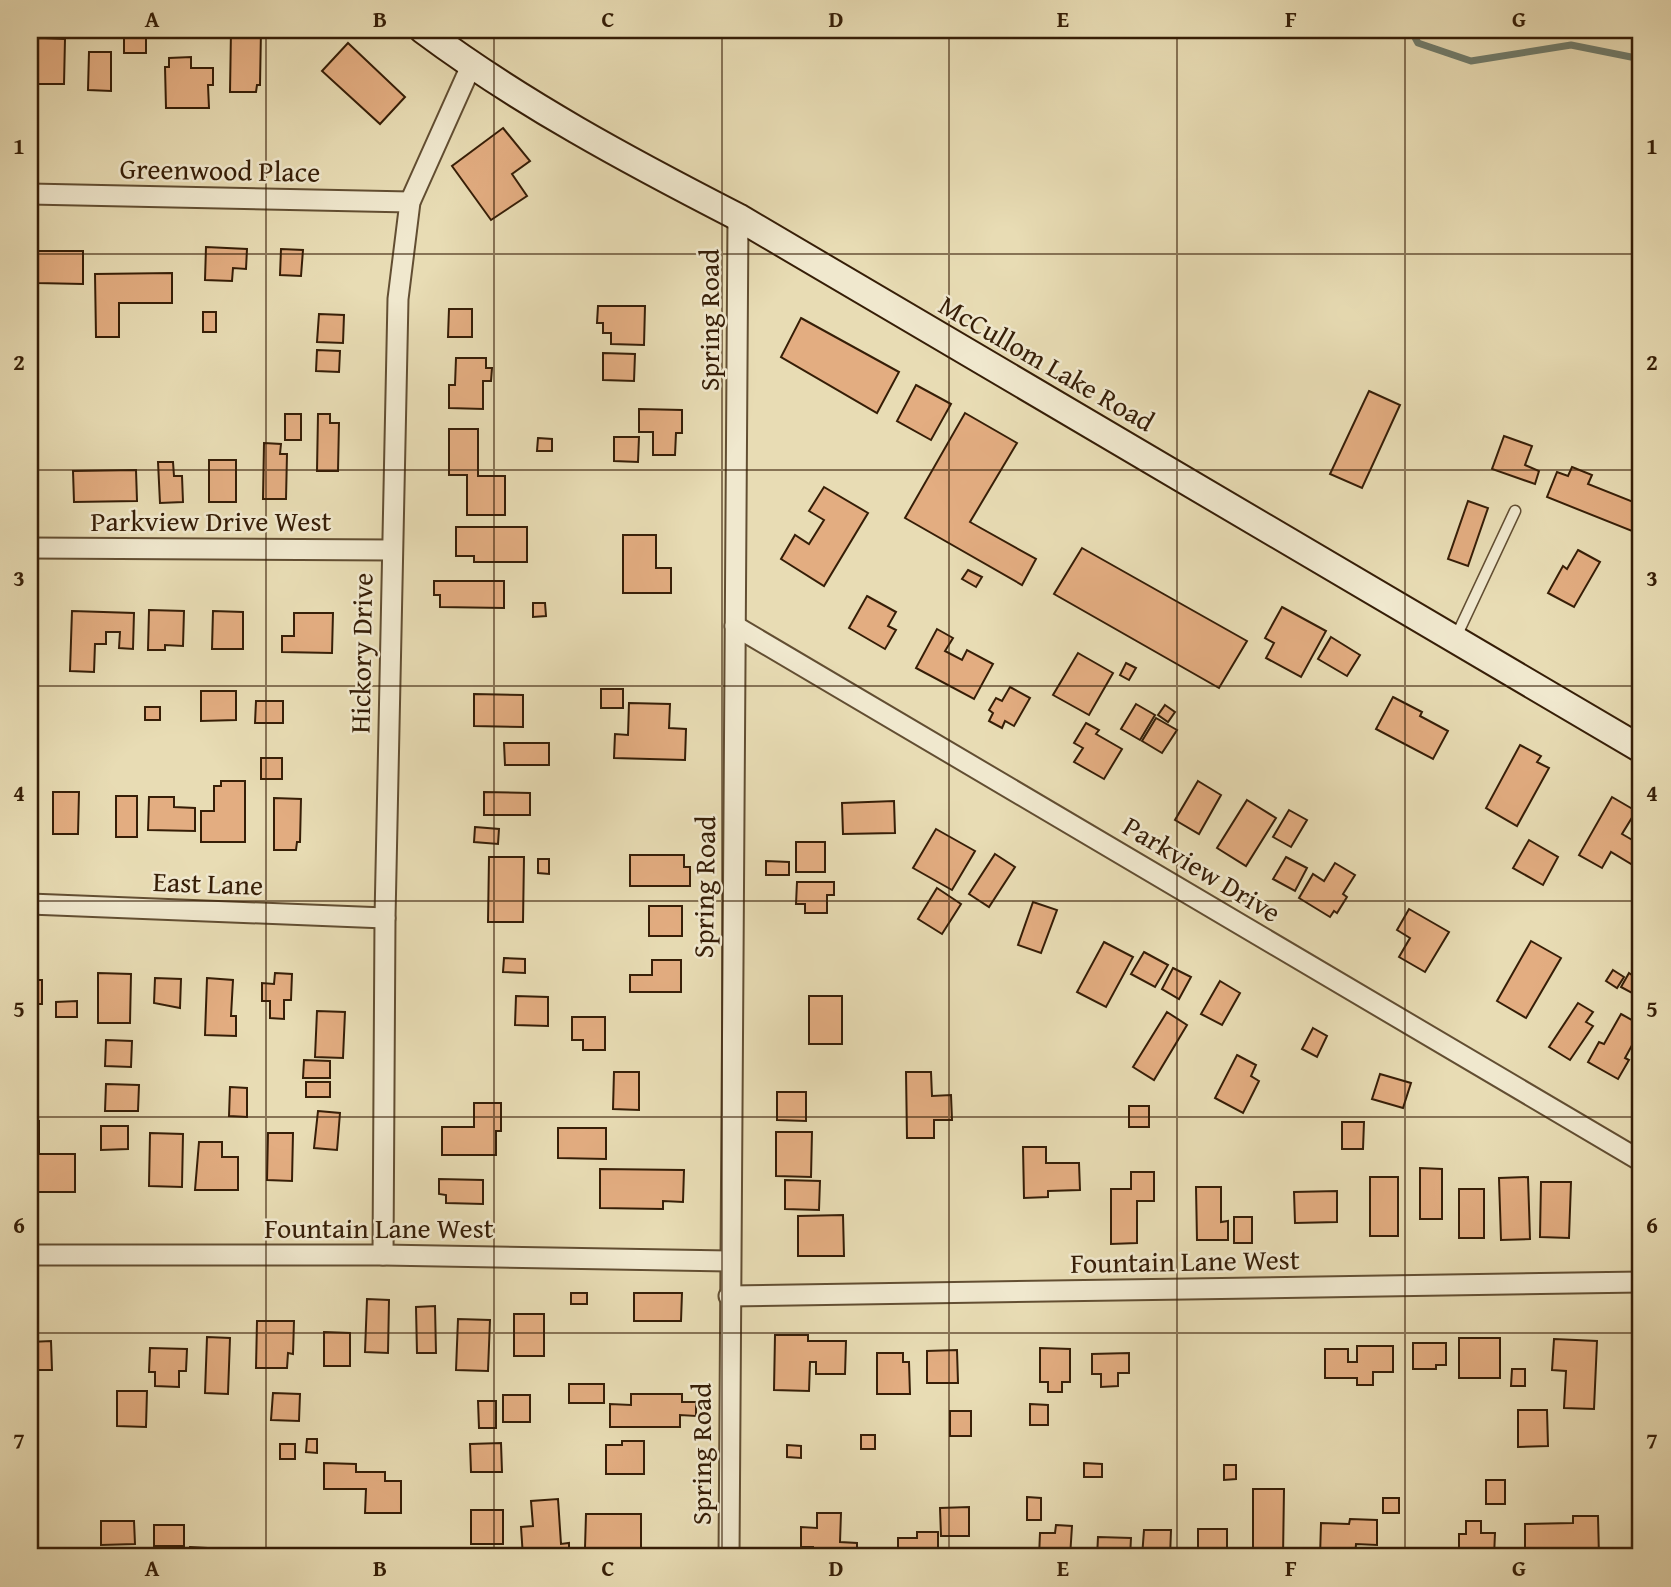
<svg xmlns="http://www.w3.org/2000/svg" width="1671" height="1587" font-family="'Gentium Book Plus',serif">
  <style>
    .lines { fill: none; stroke-linecap: round; stroke-linejoin: round }
    .stream { stroke: #707c6c; stroke-width: 7 }
    .building { fill: #e3ad81; stroke: #361e07; stroke-width: 2 }
    .lane-casing { stroke: #624e32; stroke-width: 13 }
    .street-casing { stroke: #624e32; stroke-width: 23 }
    .secondary-casing { stroke: #361e07; stroke-width: 30 }
    .lane { stroke: #f0e8ce; stroke-width: 10 }
    .street { stroke: #f0e8ce; stroke-width: 19 }
    .secondary { stroke: #f0e8ce; stroke-width: 26 }
    .grid { fill: none; stroke: #361e07; stroke-width: 2; stroke-opacity: 0.55 }
    .labels { text-anchor: middle; stroke-width: 5; stroke-linejoin: round; paint-order: stroke }
    .street-label { font-size: 28px; fill: #361e07; stroke: #f0e8ce }
    .neatline { fill: none; stroke: #361e07; stroke-width: 2.5 }
    .grid-label { font-size: 23px; text-anchor: middle; font-weight: bold; fill: #361e07 }
  </style>
  <rect width="100%" height="100%" fill="#e8dcb4"/>
  <filter id="stains"><feTurbulence type="fractalNoise" baseFrequency=".00286" numOctaves="4"/><feColorMatrix values="0 0 0 0 .2 0 0 0 0 .09 0 0 0 0 .02 0 0 0 .5 -.17"/></filter>
  <radialGradient id="worn" r=".72"><stop offset=".6" stop-color="#630" stop-opacity="0"/><stop offset="1" stop-color="#630" stop-opacity=".3"/></radialGradient>
  <g class="lines">
    <path class="stream" d="M1411 30 1418 43 1471 61 1571 45 1641 59"/>
  </g>
  <g class="building">
    <rect x="124" y="30" width="22" height="23"/>
    <path d="M231 30H261L260 85H257L256 92H230Z"/>
    <path d="M38 38 65 39 64 84H38Z"/>
    <path d="M348 43 405 97 380 124 322 71Z"/>
    <path d="M89 52H111V91L88 90Z"/>
    <path d="M191 57V68H213V85H208L209 108H166L165 67H169V58Z"/>
    <path d="M503 128 530 161 512 174 527 196 491 220 452 166Z"/>
    <path d="M206 247 247 249 246 269 233 268 232 281 205 280Z"/>
    <path d="M281 249 303 250 301 276 280 275Z"/>
    <path d="M36 251H83V284L36 283Z"/>
    <path d="M172 273V303H119V337H96L95 274Z"/>
    <path d="M598 306H645L644 345 611 344V333H603V323H597Z"/>
    <path d="M449 309H472V337H448Z"/>
    <rect x="203" y="312" width="13" height="20"/>
    <path d="M319 314 344 315 343 343 317 342Z"/>
    <path d="M801 318 899 372 877 413 781 357Z"/>
    <path d="M317 350 340 351 339 372 316 371Z"/>
    <path d="M603 353 635 354 634 381 603 380Z"/>
    <path d="M456 358H486V368H492L491 381H483V409L449 408V385H455Z"/>
    <path d="M916 385 951 404 931 440 897 421Z"/>
    <path d="M1369 391 1400 405 1362 488 1330 474Z"/>
    <path d="M639 409 682 410V433H676L675 455H653V432H639Z"/>
    <path d="M965 413 1017 443 970 522 1036 559 1022 585 905 518Z"/>
    <rect x="285" y="414" width="16" height="26"/>
    <path d="M318 414H330V423H339L338 471H317Z"/>
    <path d="M449 429H478V476H505V515H467V475H449Z"/>
    <path d="M1504 436 1532 446 1525 465 1539 471 1535 484 1492 469Z"/>
    <path d="M614 437H639L638 462 614 461Z"/>
    <path d="M538 438 552 439V451H537Z"/>
    <path d="M264 443 281 444 280 454H287L286 499H263Z"/>
    <rect x="209" y="460" width="27" height="42"/>
    <path d="M158 462H173L174 476H182L183 502 160 503Z"/>
    <path d="M1572 467 1592 475 1588 484 1641 505 1632 531 1547 497 1557 472 1568 476Z"/>
    <path d="M136 470 137 501 74 502 73 471Z"/>
    <path d="M824 487 868 513 824 586 781 559 795 535 809 544 824 520 809 511Z"/>
    <path d="M1468 501 1488 508 1468 566 1448 559Z"/>
    <path d="M456 527H527V562H474V556H456Z"/>
    <path d="M623 535H656V568H671V593H623Z"/>
    <path d="M1082 548 1247 641 1219 688 1054 594Z"/>
    <path d="M1578 550 1600 562 1574 607 1548 593 1563 566 1567 569Z"/>
    <path d="M968 570 982 577 976 587 962 579Z"/>
    <path d="M434 581H504V608L440 607V595H434Z"/>
    <path d="M867 596 896 612 888 626 896 630 885 649 849 628Z"/>
    <path d="M533 603H545L546 616 533 617Z"/>
    <path d="M1282 607 1326 631 1301 677 1266 658 1274 643 1265 638Z"/>
    <path d="M149 610 184 611 183 646 165 645V650H148Z"/>
    <path d="M72 611 134 613 133 649 119 648 120 632H106V644H95L94 672 70 671Z"/>
    <path d="M213 611 243 612V649H212Z"/>
    <path d="M294 613H333L332 653 282 652V636H294Z"/>
    <path d="M937 629 953 638 945 651 962 660 967 650 993 664 974 699 916 668Z"/>
    <path d="M1331 637 1360 655 1347 676 1318 659Z"/>
    <path d="M1078 653 1113 673 1089 715 1053 695Z"/>
    <path d="M1126 663 1136 668 1129 680 1120 675Z"/>
    <path d="M1010 687 1030 698 1014 726 1005 721 1002 728 989 721 993 713 989 710 996 698 1002 701Z"/>
    <rect x="601" y="689" width="22" height="19"/>
    <path d="M201 691H236V720L201 721Z"/>
    <path d="M474 694 523 695V727L474 726Z"/>
    <path d="M1393 697 1422 712 1420 716 1448 731 1433 759 1376 729Z"/>
    <path d="M256 701H283V723H255Z"/>
    <path d="M629 703 670 704 669 728 686 729 685 760 614 758 615 734 628 735Z"/>
    <path d="M1136 704 1155 715 1140 740 1121 729Z"/>
    <path d="M1165 705 1175 712 1168 722 1158 715Z"/>
    <rect x="145" y="707" width="15" height="13"/>
    <path d="M1156 718 1177 730 1162 753 1142 741Z"/>
    <path d="M1086 723 1099 730 1096 734 1122 749 1104 779 1074 762 1083 748 1074 743Z"/>
    <path d="M504 743H549V765H505Z"/>
    <path d="M1520 745 1541 756 1537 762 1549 768 1517 826 1486 808Z"/>
    <rect x="261" y="758" width="21" height="21"/>
    <path d="M221 781H245V842H201V811H214V786H221Z"/>
    <path d="M1198 781 1221 795 1199 834 1175 820Z"/>
    <path d="M53 792H79L78 834H53Z"/>
    <path d="M484 792 530 793V815H484Z"/>
    <rect x="116" y="796" width="21" height="41"/>
    <path d="M149 797H174V807L195 808V831L148 830Z"/>
    <path d="M1612 797 1636 811 1622 834 1641 845V870L1611 852 1602 868 1579 855Z"/>
    <path d="M274 798 301 799 300 842H297L296 850H274Z"/>
    <path d="M1247 800 1276 818 1246 866 1217 848Z"/>
    <path d="M894 801 895 833 843 834 842 803Z"/>
    <path d="M1289 810 1307 820 1291 847 1273 837Z"/>
    <path d="M475 827 499 829 498 844 474 842Z"/>
    <path d="M936 829 975 851 952 890 913 868Z"/>
    <path d="M1529 840 1558 857 1543 885 1513 868Z"/>
    <rect x="796" y="842" width="29" height="30"/>
    <path d="M995 854 1015 867 989 907 969 894Z"/>
    <path d="M630 855H684V867H690V886H630Z"/>
    <path d="M489 857H524L523 922H488Z"/>
    <path d="M1286 857 1307 868 1295 891 1273 879Z"/>
    <path d="M538 859H549V874L538 873Z"/>
    <path d="M766 861 789 862V875H766Z"/>
    <path d="M1335 863 1355 875 1343 894 1347 897 1337 913 1334 911 1330 917 1299 898 1313 874 1324 881Z"/>
    <path d="M797 882H834V895H827V913H805V904H796Z"/>
    <path d="M937 888 961 904 942 934 918 919Z"/>
    <path d="M1033 902 1057 910 1041 953 1018 945Z"/>
    <rect x="649" y="906" width="33" height="30"/>
    <path d="M1409 909 1449 932 1425 972 1399 957 1410 938 1397 930Z"/>
    <path d="M1531 941 1561 958 1526 1018 1497 1001Z"/>
    <path d="M1104 942 1133 957 1106 1007 1077 992Z"/>
    <path d="M1144 952 1168 965 1155 987 1131 974Z"/>
    <path d="M504 958 525 959V973L503 972Z"/>
    <path d="M652 960H681V992H630V975H652Z"/>
    <path d="M1173 968 1191 977 1179 999 1162 989Z"/>
    <path d="M1613 970 1624 977 1617 988 1606 981Z"/>
    <path d="M98 973 131 974 130 1023H98Z"/>
    <path d="M275 973 292 974 291 1000H284V1019L270 1018V1001H262V983L274 984Z"/>
    <path d="M1629 973 1639 980 1632 993 1621 987Z"/>
    <path d="M155 978 181 979 180 1008 154 1003Z"/>
    <path d="M207 978 233 980 231 1016H236V1036L205 1035Z"/>
    <rect x="30" y="980" width="12" height="24"/>
    <path d="M1220 981 1240 993 1222 1025 1201 1014Z"/>
    <path d="M516 996 548 997V1026L515 1025Z"/>
    <rect x="809" y="996" width="33" height="48"/>
    <path d="M77 1001V1017H56V1002Z"/>
    <path d="M1578 1003 1593 1012 1586 1022 1593 1026 1570 1060 1549 1047Z"/>
    <path d="M317 1011 345 1012 343 1058 315 1057Z"/>
    <path d="M1167 1012 1187 1025 1154 1080 1133 1067Z"/>
    <path d="M1621 1014 1641 1025V1037L1639 1040 1636 1038 1625 1058 1629 1060 1618 1079 1588 1062 1599 1042 1604 1044Z"/>
    <path d="M572 1017H605V1050H583V1040H572Z"/>
    <path d="M1313 1028 1327 1036 1317 1057 1302 1049Z"/>
    <path d="M106 1040 132 1041 131 1067 105 1066Z"/>
    <path d="M1237 1055 1256 1065 1251 1076 1259 1081 1243 1113 1215 1098Z"/>
    <path d="M304 1060 330 1061V1078H303Z"/>
    <path d="M614 1072H639V1110L613 1109Z"/>
    <path d="M906 1072H931L932 1096 951 1095 952 1120H934V1138H907Z"/>
    <path d="M1380 1074 1411 1083 1403 1108 1372 1099Z"/>
    <rect x="306" y="1082" width="24" height="15"/>
    <path d="M106 1084 139 1085 138 1111H105Z"/>
    <path d="M230 1087 247 1088V1117L229 1116Z"/>
    <path d="M777 1092H806V1121L777 1120Z"/>
    <path d="M474 1103H501V1131H496V1155H442V1127H474Z"/>
    <rect x="1129" y="1106" width="20" height="21"/>
    <path d="M318 1111 340 1113 337 1150 314 1148Z"/>
    <path d="M30 1121H39V1154H75V1192H36V1183H30Z"/>
    <path d="M1342 1122H1364L1363 1149H1342Z"/>
    <path d="M101 1126H128V1149L101 1150Z"/>
    <path d="M558 1128H606V1159L558 1158Z"/>
    <path d="M776 1132H812L811 1177 776 1176Z"/>
    <path d="M150 1133 183 1134 182 1187 149 1186Z"/>
    <path d="M268 1133H293L292 1181 267 1180Z"/>
    <path d="M199 1142H222V1157H238V1190H195Z"/>
    <path d="M1023 1147H1046V1163H1079L1080 1190 1048 1191V1197L1024 1198Z"/>
    <path d="M1420 1168 1442 1169V1219H1420Z"/>
    <path d="M600 1169 684 1170 683 1202 663 1201V1209L600 1208Z"/>
    <path d="M1131 1172H1154V1201H1137V1243L1111 1244V1189H1131Z"/>
    <rect x="1370" y="1177" width="28" height="59"/>
    <path d="M1528 1177 1530 1239 1501 1240 1499 1178Z"/>
    <path d="M439 1179 483 1180V1204L446 1203V1195L439 1194Z"/>
    <path d="M785 1180 820 1181 819 1210 785 1209Z"/>
    <path d="M1541 1182H1571L1569 1238 1540 1237Z"/>
    <path d="M1196 1187H1221V1222L1228 1221V1240H1197Z"/>
    <rect x="1459" y="1189" width="25" height="49"/>
    <path d="M1337 1191V1222L1295 1223 1294 1192Z"/>
    <path d="M843 1215 844 1256H798V1216Z"/>
    <rect x="1234" y="1217" width="18" height="26"/>
    <rect x="571" y="1293" width="16" height="11"/>
    <path d="M634 1293H682L681 1321H634Z"/>
    <path d="M367 1299 389 1300 388 1353 365 1352Z"/>
    <path d="M435 1306 436 1353H417L416 1307Z"/>
    <rect x="514" y="1314" width="30" height="42"/>
    <path d="M458 1319 490 1320 488 1371 456 1370Z"/>
    <path d="M257 1321H294L293 1354 288 1353 287 1368H256Z"/>
    <path d="M324 1332 350 1333V1366H324Z"/>
    <path d="M775 1335H808V1341H846L845 1374H816V1362H810L809 1391 774 1390Z"/>
    <path d="M207 1337 230 1338 228 1394 205 1393Z"/>
    <rect x="1459" y="1338" width="41" height="40"/>
    <path d="M1554 1339 1597 1341 1594 1409 1564 1408 1566 1371 1552 1370Z"/>
    <path d="M51 1341 52 1370H30V1342Z"/>
    <path d="M1413 1343H1446V1365H1436V1369H1413Z"/>
    <path d="M1357 1346H1393V1372H1373V1385H1357V1378H1325V1349H1348V1362H1357Z"/>
    <path d="M150 1348 187 1349 186 1371H179V1387L155 1386V1372H149Z"/>
    <path d="M1040 1348 1070 1349V1382H1062V1392H1048V1382H1040Z"/>
    <path d="M957 1350 958 1383H927V1351Z"/>
    <path d="M877 1353H903V1362H909L910 1394H877Z"/>
    <path d="M1129 1353V1373H1118V1386L1101 1387V1374H1092V1354Z"/>
    <path d="M1512 1369H1525V1386H1511Z"/>
    <rect x="569" y="1384" width="35" height="19"/>
    <path d="M117 1391H147L146 1427 117 1426Z"/>
    <path d="M273 1393 300 1394 299 1421 271 1420Z"/>
    <path d="M631 1394H682V1402H696V1416L680 1415V1427H610V1404L631 1405Z"/>
    <rect x="503" y="1395" width="27" height="27"/>
    <path d="M478 1401H496V1428H479Z"/>
    <path d="M1030 1404 1048 1405V1425H1030Z"/>
    <path d="M1518 1410H1547L1548 1446 1518 1447Z"/>
    <rect x="950" y="1411" width="21" height="25"/>
    <rect x="861" y="1435" width="14" height="14"/>
    <path d="M307 1439H317V1453L306 1452Z"/>
    <path d="M622 1441H644V1474H606V1445H622Z"/>
    <path d="M501 1443 502 1472H471L470 1444Z"/>
    <rect x="280" y="1444" width="15" height="15"/>
    <path d="M787 1445 801 1446V1458L787 1457Z"/>
    <path d="M324 1463 356 1464V1472H385V1481H401V1513H365L366 1489H324Z"/>
    <path d="M1084 1463 1102 1464V1477H1084Z"/>
    <path d="M1224 1465H1236V1479L1224 1480Z"/>
    <rect x="1486" y="1480" width="19" height="24"/>
    <path d="M1253 1489H1284L1283 1557H1253Z"/>
    <path d="M1027 1497 1041 1498V1520H1027Z"/>
    <rect x="1383" y="1498" width="16" height="15"/>
    <path d="M558 1499 561 1544 569 1543V1557H523L521 1527 533 1526 531 1501Z"/>
    <path d="M969 1507V1536H941L940 1508Z"/>
    <rect x="471" y="1510" width="32" height="34"/>
    <path d="M817 1513H841L840 1542 857 1543V1557H813V1547H801V1527L817 1528Z"/>
    <path d="M586 1514H641V1548H585Z"/>
    <path d="M1573 1516H1598L1599 1557H1570V1548L1554 1549V1554L1525 1555V1524L1573 1523Z"/>
    <path d="M1350 1519 1377 1520V1545L1356 1544 1355 1557H1320L1321 1523 1349 1524Z"/>
    <path d="M101 1521H134L135 1544 101 1545Z"/>
    <path d="M1466 1521H1481V1533H1495L1494 1557H1459V1534H1466Z"/>
    <rect x="154" y="1525" width="30" height="21"/>
    <path d="M1056 1525 1072 1526 1070 1557H1039L1040 1533H1055Z"/>
    <rect x="1198" y="1529" width="29" height="28"/>
    <path d="M1144 1530H1171L1170 1557H1142Z"/>
    <path d="M917 1532H938V1557H898V1538H917Z"/>
    <path d="M1098 1537 1131 1538 1130 1557H1097Z"/>
    <path d="M190 1547 207 1548V1557H189Z"/>
  </g>
  <g class="lines">
    <g class="lane-casing">
      <path id="lane" d="M1455 639 1515 511"/>
    </g>
    <g class="street-casing">
      <g id="street">
        <path d="M30 194 410 202"/>
        <path d="M30 548 391 550"/>
        <path d="M735 626 1641 1161"/>
        <path d="M30 904 385 918"/>
        <path d="M30 1255H383L729 1261"/>
        <path d="M383 1255 385 918 398 299 410 202 471 66"/>
        <path d="M729 1296 1641 1282"/>
        <path d="M729 1557 738 217"/>
      </g>
    </g>
    <g class="secondary-casing">
      <path id="secondary" d="M423 30C521 103 629 161 738 217L1641 749"/>
    </g>
    <use href="#lane" class="lane"/>
    <use href="#street" class="street"/>
    <use href="#secondary" class="secondary"/>
  </g>
  <path class="grid" d="M266 30V1557M494 30V1557M722 30V1557M949 30V1557M1177 30V1557M1405 30V1557M30 254H1641M30 470H1641M30 686H1641M30 901H1641M30 1117H1641M30 1333H1641"/>
  <g class="labels">
    <g class="street-label">
      <text transform="translate(220 170) rotate(1)" y="10">Greenwood Place</text>
      <text transform="translate(709 320) rotate(-90)" y="10">Spring Road</text>
      <text transform="translate(1047 363) rotate(30)" y="10">McCullom Lake Road</text>
      <text x="211" y="531">Parkview Drive West</text>
      <text transform="translate(361 653) rotate(-89)" y="10">Hickory Drive</text>
      <text transform="translate(1202 869) rotate(31)" y="10">Parkview Drive</text>
      <text transform="translate(208 883) rotate(2)" y="10">East Lane</text>
      <text transform="translate(704 887) rotate(-89)" y="10">Spring Road</text>
      <text x="379" y="1238">Fountain Lane West</text>
      <text transform="translate(1185 1261) rotate(-1)" y="10">Fountain Lane West</text>
      <text transform="translate(701 1454) rotate(-90)" y="10">Spring Road</text>
    </g>
  </g>
  <rect width="1671" height="1587" fill="none" stroke="#e8dcb4" stroke-width="77"/>
  <rect x="38" y="38" width="1594" height="1510" class="neatline"/>
  <g class="grid-label">
    <text x="152" y="27">A</text>
    <text x="380" y="27">B</text>
    <text x="608" y="27">C</text>
    <text x="836" y="27">D</text>
    <text x="1063" y="27">E</text>
    <text x="1291" y="27">F</text>
    <text x="1519" y="27">G</text>
    <text x="19" y="154">1</text>
    <text x="1652" y="154">1</text>
    <text x="19" y="370">2</text>
    <text x="1652" y="370">2</text>
    <text x="19" y="586">3</text>
    <text x="1652" y="586">3</text>
    <text x="19" y="801">4</text>
    <text x="1652" y="801">4</text>
    <text x="19" y="1017">5</text>
    <text x="1652" y="1017">5</text>
    <text x="19" y="1233">6</text>
    <text x="1652" y="1233">6</text>
    <text x="19" y="1449">7</text>
    <text x="1652" y="1449">7</text>
    <text x="152" y="1576">A</text>
    <text x="380" y="1576">B</text>
    <text x="608" y="1576">C</text>
    <text x="836" y="1576">D</text>
    <text x="1063" y="1576">E</text>
    <text x="1291" y="1576">F</text>
    <text x="1519" y="1576">G</text>
  </g>
  <rect width="100%" height="100%" filter="url(#stains)"/>
  <rect width="100%" height="100%" fill="url(#worn)"/>
</svg>
